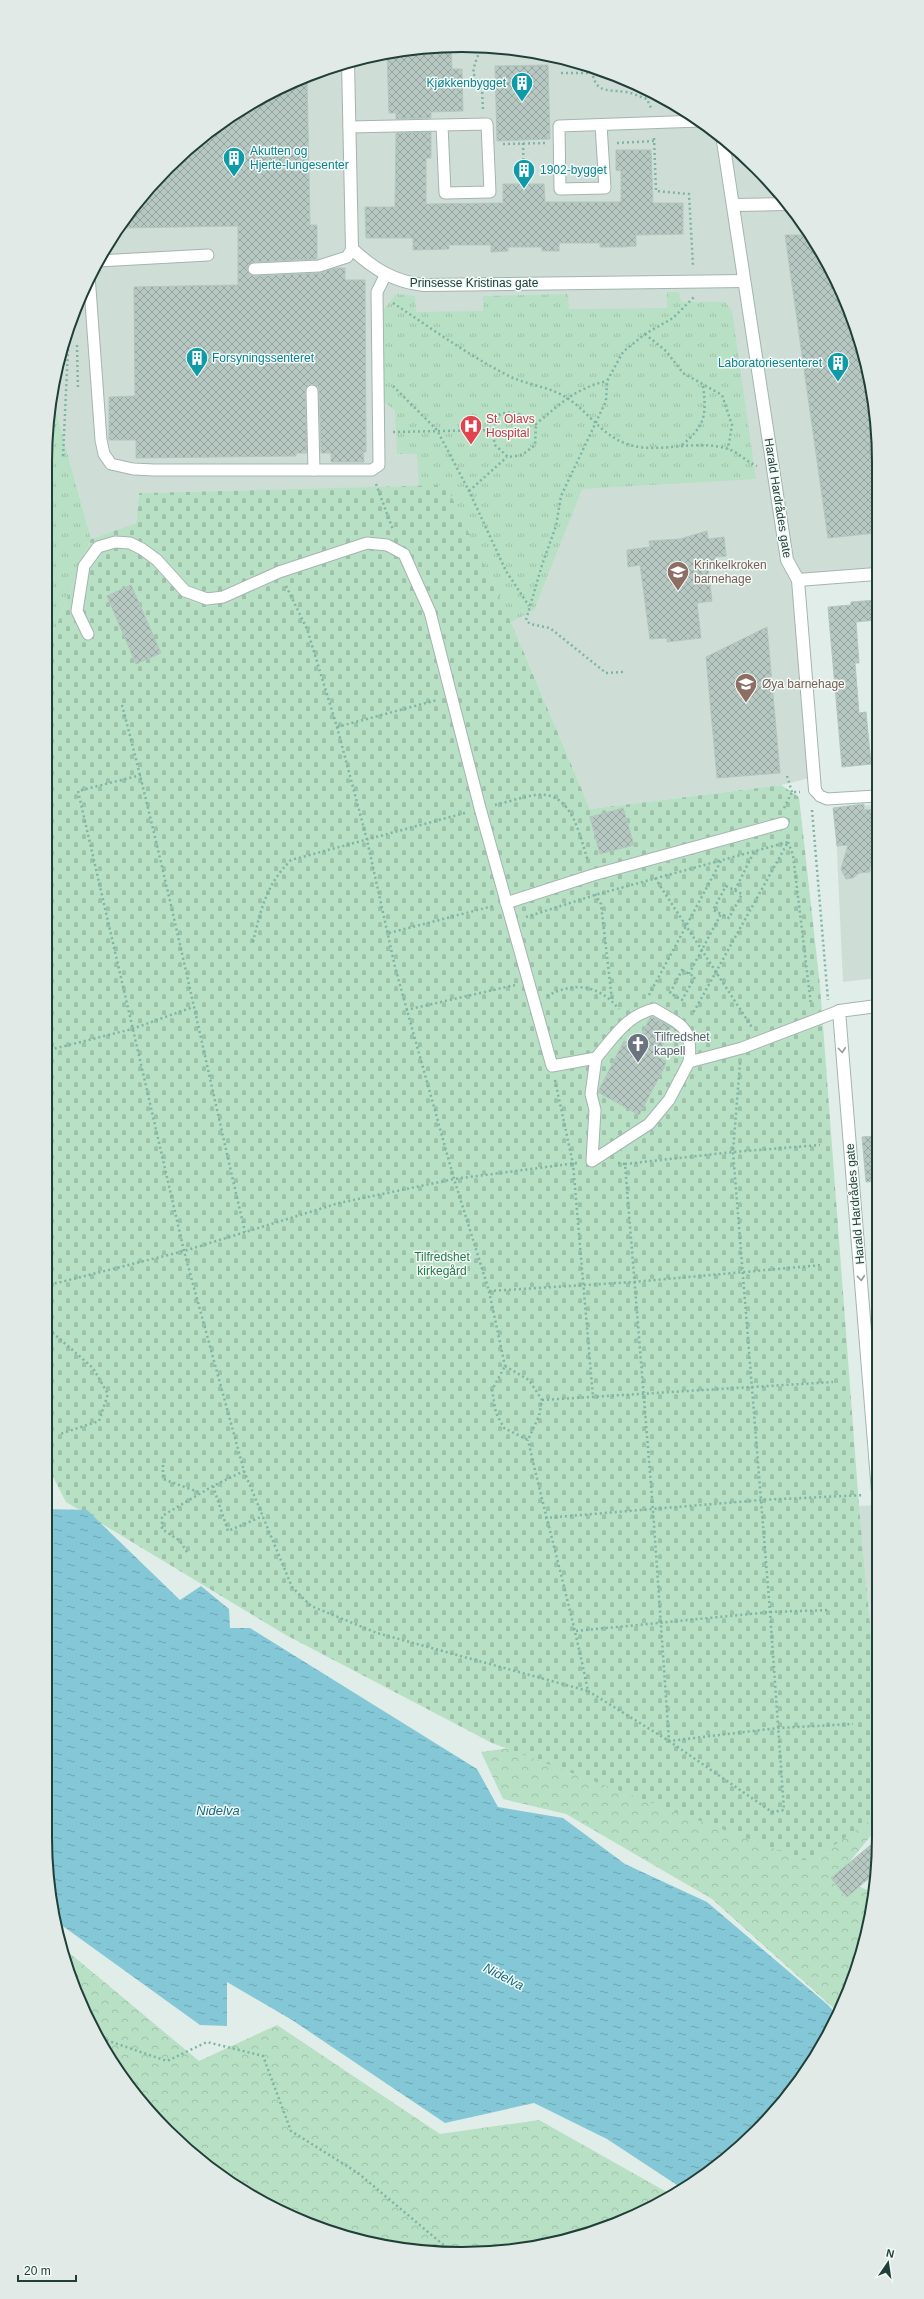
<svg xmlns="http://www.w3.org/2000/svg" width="924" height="2299" font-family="Helvetica,sans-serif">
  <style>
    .built { fill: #cfddd7 }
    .grass { fill: url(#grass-tufts) }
    .forest { fill: url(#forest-crowns) }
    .cemetery { fill: url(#cemetery-stones) }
    .water { fill: url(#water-ripples) }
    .building { fill: url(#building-cross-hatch); stroke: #b3c7bf }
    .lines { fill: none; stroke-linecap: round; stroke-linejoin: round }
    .lane-casing { stroke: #a3b5b0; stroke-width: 13 }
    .street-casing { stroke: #a3b5b0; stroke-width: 14 }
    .path { stroke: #7eb4a5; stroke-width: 2.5; stroke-dasharray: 2 3; stroke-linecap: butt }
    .lane { stroke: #fff; stroke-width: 11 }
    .street { stroke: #fff; stroke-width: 12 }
    .oneway { stroke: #909f9c }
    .labels { text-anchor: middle; stroke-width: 3; stroke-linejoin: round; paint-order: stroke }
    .culture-label { font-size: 12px; fill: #0d838f; stroke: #f2f9f6; text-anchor: start }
    .street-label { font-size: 12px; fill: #203f38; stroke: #f2f9f6 }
    .health-label { font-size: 12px; fill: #be3a42; stroke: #f2f9f6; text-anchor: start }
    .education-label { font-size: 12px; fill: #785e54; stroke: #f2f9f6; text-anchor: start }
    .worship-label { font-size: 12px; fill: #5b616d; stroke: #f2f9f6; text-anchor: start }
    .park-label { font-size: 12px; fill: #267a49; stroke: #f2f9f6 }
    .water-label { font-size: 13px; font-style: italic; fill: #146b81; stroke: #f2f9f6 }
    .rim { fill: none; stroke: #203f38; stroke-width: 2 }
  </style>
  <defs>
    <pattern id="grass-tufts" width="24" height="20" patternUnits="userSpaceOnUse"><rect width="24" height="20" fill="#b8e0c4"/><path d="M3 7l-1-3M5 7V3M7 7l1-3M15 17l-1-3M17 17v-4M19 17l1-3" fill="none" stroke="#9ec1a9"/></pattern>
    <pattern id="forest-crowns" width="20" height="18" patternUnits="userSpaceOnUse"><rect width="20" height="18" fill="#b8e0c4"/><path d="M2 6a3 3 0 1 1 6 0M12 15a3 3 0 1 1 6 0" fill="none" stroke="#9ec1a9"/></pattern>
    <pattern id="cemetery-stones" width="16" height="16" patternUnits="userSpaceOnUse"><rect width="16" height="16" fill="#b8e0c4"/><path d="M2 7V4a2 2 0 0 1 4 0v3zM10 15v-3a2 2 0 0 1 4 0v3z" fill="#9ec1a9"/></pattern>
    <pattern id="water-ripples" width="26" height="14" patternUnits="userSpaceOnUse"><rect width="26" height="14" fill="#84c8d7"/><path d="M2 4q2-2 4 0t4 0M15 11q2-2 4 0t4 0" fill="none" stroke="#6ca4af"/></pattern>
    <pattern id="building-cross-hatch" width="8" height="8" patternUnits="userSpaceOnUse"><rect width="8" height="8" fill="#b6c8c1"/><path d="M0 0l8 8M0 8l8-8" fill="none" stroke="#94a49e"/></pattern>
  </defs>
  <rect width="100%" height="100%" fill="#e1ede8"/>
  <g class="built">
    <path d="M490 46 570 59 622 77 693 115 776 187 836 278 865 354 875 407 876 574 798 580 813 777 781 785 590 809 511 622 419 486 139 493 136 523 91 539 53 400 59 354 88 277 131 208 187 148 254 101 328 67 408 49Z"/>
    <path d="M876 804 877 978 843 982 835 809Z"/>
    <path d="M878 1505 879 1721 859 1506Z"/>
  </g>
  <g class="grass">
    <path d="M667 292H679L681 302H725L732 311 756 479 582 489 534 610 511 622 446 486H419L417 454H397L395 411 383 401 382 312 396 294 415 296 416 312 483 311V296L568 294 569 309 667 308Z"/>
    <path d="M53 400 91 539 56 627 45 647V462Z"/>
  </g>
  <g class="forest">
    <path d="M879 1696V1826L837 1877 872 1892 865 1945 839 2013 712 1899 566 1814 503 1799 481 1752Z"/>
    <path d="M60 1945 199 2061 277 2025 440 2134 539 2120 672 2195 622 2222 544 2246 462 2254 407 2250 328 2232 254 2198 208 2168 148 2112 101 2045 67 1971Z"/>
  </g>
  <path class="cemetery" d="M446 485 511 622 590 809 781 785 799 797 820 986 859 1506 879 1721V1814L810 1862 492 1743 284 1634 66 1502 45 1461V647L56 627 91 539 136 523 139 493Z"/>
  <path class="water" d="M45 1509 87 1510 180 1600 201 1586 229 1609 230 1628H250L477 1769 498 1807 563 1818 625 1864 707 1902 828 2005 838 2016 793 2091 737 2150 683 2189 607 2139 534 2103 445 2123 292 2020 227 1982V2026L200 2025 53 1919 45 1837Z"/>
  <g class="building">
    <path d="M451 47 452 69H462L463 111 431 112V118L396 119V113H389L387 53 408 49Z"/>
    <path d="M548 65 550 139 497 141 495 66Z"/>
    <path d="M307 76 310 225H317V259L254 262 248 265 247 270 250 275 254 276 319 273 336 268H345V280H365L366 452H363L364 462H331V453H321L319 391 318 387 312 384 308 385 305 391 307 453H296V456L136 458V440H109V397L135 396 134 287 238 285V226L119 228 131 208 187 148 254 101Z"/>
    <path d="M431 132V158H426V204L503 203V184H544L545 202H621V171L616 170V150H651L653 203H683V234L636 235V246L623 247H600V243H559V251H542V247H508V251L491 252V245H449V249L413 250V238H366L365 207H395L396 133Z"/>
    <path d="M785 235H807L836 278 862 347 866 373 868 372 872 392 869 393 875 440 876 533 828 538Z"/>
    <path d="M707 531 708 539 724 537 726 556 715 557 716 566 708 567 712 601 697 603 701 638 667 642V638L650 639 640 565 628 567 627 550 650 547 649 541 680 539Z"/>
    <path d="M131 585 161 653 136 664 107 596Z"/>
    <path d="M876 600V620L856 622 859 663H855L859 713 866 712 871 764 842 767 828 607 851 605V602Z"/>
    <path d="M767 627 780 773 717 778 706 657Z"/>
    <path d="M864 804V810L876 809 877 865 870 866V872L859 873 853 878 846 879 841 869 848 845 837 846 833 808Z"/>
    <path d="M623 808 634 845 600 854 590 817Z"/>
    <path d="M653 1017 671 1027 657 1057 666 1061 664 1068 639 1115 598 1092 624 1041 636 1046 650 1018Z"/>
    <path d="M877 1136V1181L866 1182 862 1137Z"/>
    <path d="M879 1838 874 1874 847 1897 831 1878Z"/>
  </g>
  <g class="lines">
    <g class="lane-casing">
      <g id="lane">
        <path d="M601 125 605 188 560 189 559 126 700 121"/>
        <path d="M349 127C395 126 441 125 487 124L490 192 445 193 442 125"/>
        <path d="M98 261 208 255"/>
        <path d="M254 269 319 266 347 257 352 249"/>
        <path d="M89 275 101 440 104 454 111 464 133 469 154 470H372L379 465 377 292 386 274"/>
        <path d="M312 391 314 470"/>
        <path d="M88 634 77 611 84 566 98 547 115 542 130 543 142 549 157 560 185 591 207 599 223 597 279 572 367 543 387 545 404 554 430 612 480 808 552 1066 596 1058C613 1038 627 1015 654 1009 682 1026 693 1026 689 1062"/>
        <path d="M815 790 820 796 827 799 876 796"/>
        <path d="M506 903 593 875 783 823"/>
        <path d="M596 1058 591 1094 595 1110 592 1161 649 1124 669 1100 689 1062 742 1048 839 1011"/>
      </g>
    </g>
    <g class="street-casing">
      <g id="street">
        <path d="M348 62 352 249C374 269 394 282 424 285L744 281"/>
        <path d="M723 141 787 560 798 580 815 790"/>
        <path d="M733 205 787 204"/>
        <path d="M798 580 876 574"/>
        <path d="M877 1006 839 1011 878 1492"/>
      </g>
    </g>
    <g class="path">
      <path d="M482 46 475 63 473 73 482 89 483 110"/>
      <path d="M487 46 500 48"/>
      <path d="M591 66C595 93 602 89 626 92 633 93 640 97 647 99L651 108"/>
      <path d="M561 73H588L601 70"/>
      <path d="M654 138 656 191 689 194 693 266"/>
      <path d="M523 143 524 184"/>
      <path d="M617 143 654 141"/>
      <path d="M503 144 546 143"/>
      <path d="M393 303C431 328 469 356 511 377 528 385 551 387 567 398 589 412 601 435 627 444 659 455 695 438 728 449 738 452 745 461 757 466"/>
      <path d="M645 334 666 351 683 373 722 395 732 425 728 449"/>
      <path d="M77 345 78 390"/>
      <path d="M393 386 437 430 469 491 506 571 529 606"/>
      <path d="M492 430 495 445 508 457 522 455 535 445 536 424"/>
      <path d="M393 432 492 430 500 414C515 410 524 415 536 424 560 404 576 388 607 381"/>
      <path d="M682 445C705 426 707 415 703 386"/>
      <path d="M63 456 69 328"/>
      <path d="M376 484 393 530"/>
      <path d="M469 491 507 457"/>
      <path d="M286 586 307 629 337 727 367 840 395 967 454 1179 489 1291 505 1366"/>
      <path d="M623 672 606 673 550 628 530 624 526 620 542 565 556 526 561 496 606 401 607 381 623 352 645 334 673 318 694 297"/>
      <path d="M122 705C168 880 204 1057 245 1232"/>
      <path d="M337 727 437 700"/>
      <path d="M141 775 78 791 184 1251 244 1471 292 1587 311 1606 377 1633 588 1691C571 1607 547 1524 528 1440"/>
      <path d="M787 776 792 792"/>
      <path d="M495 805C508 802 522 797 535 795 572 790 579 834 588 861"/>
      <path d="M784 808 792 792H800"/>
      <path d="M812 810 828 1000"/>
      <path d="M788 842 793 855 811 1005"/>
      <path d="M655 878 753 1029"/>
      <path d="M726 886 742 894 729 918 713 910Z"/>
      <path d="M735 890 754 852"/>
      <path d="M595 894 601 904 612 1000"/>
      <path d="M526 917 595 895 788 842 692 1015"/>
      <path d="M389 933 493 906"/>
      <path d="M253 942C261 909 266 885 291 860L465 813"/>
      <path d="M682 970 695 977 682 1000 670 993Z"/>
      <path d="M689 974 721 914"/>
      <path d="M649 995 721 861"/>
      <path d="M547 996C575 981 599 985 619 1009"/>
      <path d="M406 1010 515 985"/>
      <path d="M45 1051 132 1029 193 1007"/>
      <path d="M555 1080 573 1164 593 1397"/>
      <path d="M618 1163 625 1164 653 1510 669 1741 778 1728 853 1724"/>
      <path d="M625 1164 733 1152 820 1145"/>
      <path d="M45 1286 184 1251 339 1203 454 1179 577 1163"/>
      <path d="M489 1291 633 1282 822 1265"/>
      <path d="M45 1326 93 1368 108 1394 99 1421 60 1434"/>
      <path d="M505 1366 529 1380 542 1400 539 1416 528 1440 504 1428 496 1413 492 1390Z"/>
      <path d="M542 1400 833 1382"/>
      <path d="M163 1465V1479L201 1493"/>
      <path d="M213 1486 228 1531 263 1516"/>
      <path d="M545 1518 761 1500 864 1495"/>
      <path d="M187 1552 180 1541 162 1529V1516L213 1486 244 1471"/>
      <path d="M576 1631 770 1612 830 1610"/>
      <path d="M588 1691 669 1741 772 1812 784 1810 770 1612 733 1152 740 1063"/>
      <path d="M97 2037 167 2061 207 2042 263 2056 291 2131 358 2173 453 2253"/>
    </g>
    <use href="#lane" class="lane"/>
    <use href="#street" class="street"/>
  </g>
  <defs><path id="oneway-chevron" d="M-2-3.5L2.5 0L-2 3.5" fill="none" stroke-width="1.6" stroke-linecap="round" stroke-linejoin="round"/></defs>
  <g class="oneway">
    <use href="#oneway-chevron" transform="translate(842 1050) rotate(85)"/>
    <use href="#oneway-chevron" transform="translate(861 1278) rotate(85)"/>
  </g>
  <defs>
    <g id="building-pin" transform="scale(1.15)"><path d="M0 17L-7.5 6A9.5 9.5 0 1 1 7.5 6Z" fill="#0f9aa8" stroke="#f2f9f6"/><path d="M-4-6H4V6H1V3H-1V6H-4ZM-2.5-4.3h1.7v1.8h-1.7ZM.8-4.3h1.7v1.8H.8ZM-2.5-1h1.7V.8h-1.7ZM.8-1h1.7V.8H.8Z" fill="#fff"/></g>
    <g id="hospital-pin" transform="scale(1.15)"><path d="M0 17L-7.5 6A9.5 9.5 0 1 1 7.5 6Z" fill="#e0444e" stroke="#f2f9f6"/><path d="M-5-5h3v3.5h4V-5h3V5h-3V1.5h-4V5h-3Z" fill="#fff"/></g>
    <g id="school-pin" transform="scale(1.15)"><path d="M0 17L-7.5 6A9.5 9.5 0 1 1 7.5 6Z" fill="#8d6e63" stroke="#f2f9f6"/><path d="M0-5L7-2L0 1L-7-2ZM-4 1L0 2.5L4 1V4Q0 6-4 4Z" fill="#fff"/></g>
    <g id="church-pin" transform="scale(1.15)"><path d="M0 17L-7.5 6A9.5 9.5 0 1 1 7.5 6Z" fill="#6b7280" stroke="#f2f9f6"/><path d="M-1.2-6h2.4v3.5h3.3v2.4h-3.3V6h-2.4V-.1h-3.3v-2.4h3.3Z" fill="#fff"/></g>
  </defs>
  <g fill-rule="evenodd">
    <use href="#building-pin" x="522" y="83"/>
    <use href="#building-pin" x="234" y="158"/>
    <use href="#building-pin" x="524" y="170"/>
    <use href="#building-pin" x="197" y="358"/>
    <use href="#building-pin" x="838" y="363"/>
    <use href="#hospital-pin" x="471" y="426"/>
    <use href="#school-pin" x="678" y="572"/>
    <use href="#school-pin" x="746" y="684"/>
    <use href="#church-pin" x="638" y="1044"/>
  </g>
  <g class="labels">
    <g class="culture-label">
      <text x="506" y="87" text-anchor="end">Kjøkkenbygget</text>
      <text x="250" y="155">Akutten og<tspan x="250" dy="14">Hjerte-lungesenter</tspan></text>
      <text x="540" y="174">1902-bygget</text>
      <text x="212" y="362">Forsyningssenteret</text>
      <text x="822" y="367" text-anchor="end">Laboratoriesenteret</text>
    </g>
    <g class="street-label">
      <text x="474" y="287">Prinsesse Kristinas gate</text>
      <text transform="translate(778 498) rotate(81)" y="4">Harald Hardrådes gate</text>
      <text transform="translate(855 1204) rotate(-95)" y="4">Harald Hardrådes gate</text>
    </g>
    <g class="health-label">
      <text x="486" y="423">St. Olavs<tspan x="486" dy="14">Hospital</tspan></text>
    </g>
    <g class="education-label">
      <text x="694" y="569">Krinkelkroken<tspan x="694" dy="14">barnehage</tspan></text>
      <text x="762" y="688">Øya barnehage</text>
    </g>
    <g class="worship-label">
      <text x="654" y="1041">Tilfredshet<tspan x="654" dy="14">kapell</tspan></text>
    </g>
    <g class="park-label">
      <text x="442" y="1261">Tilfredshet<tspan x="442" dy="14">kirkegård</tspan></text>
    </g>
    <g class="water-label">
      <text x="218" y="1815">Nidelva</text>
      <text transform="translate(504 1976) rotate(27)" y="5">Nidelva</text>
    </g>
  </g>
  <path d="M0 0H924V2299H0ZM462 52H462A410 410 0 0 1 872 462V1837A410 410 0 0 1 462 2247H462A410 410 0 0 1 52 1837V462A410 410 0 0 1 462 52Z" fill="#e1eae7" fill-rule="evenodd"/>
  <path class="rim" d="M462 52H462A410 410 0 0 1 872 462V1837A410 410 0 0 1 462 2247H462A410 410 0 0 1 52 1837V462A410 410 0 0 1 462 52Z"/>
  <g transform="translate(888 2263) rotate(13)" stroke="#f2f9f6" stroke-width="3" paint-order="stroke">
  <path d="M0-3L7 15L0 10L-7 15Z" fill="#203f38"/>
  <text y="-6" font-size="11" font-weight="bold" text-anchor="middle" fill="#203f38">N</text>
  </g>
  <path d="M18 2275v6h58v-6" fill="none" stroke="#203f38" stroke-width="2"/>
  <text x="24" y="2275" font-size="12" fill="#203f38" stroke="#f2f9f6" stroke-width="3" paint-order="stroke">20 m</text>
</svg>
